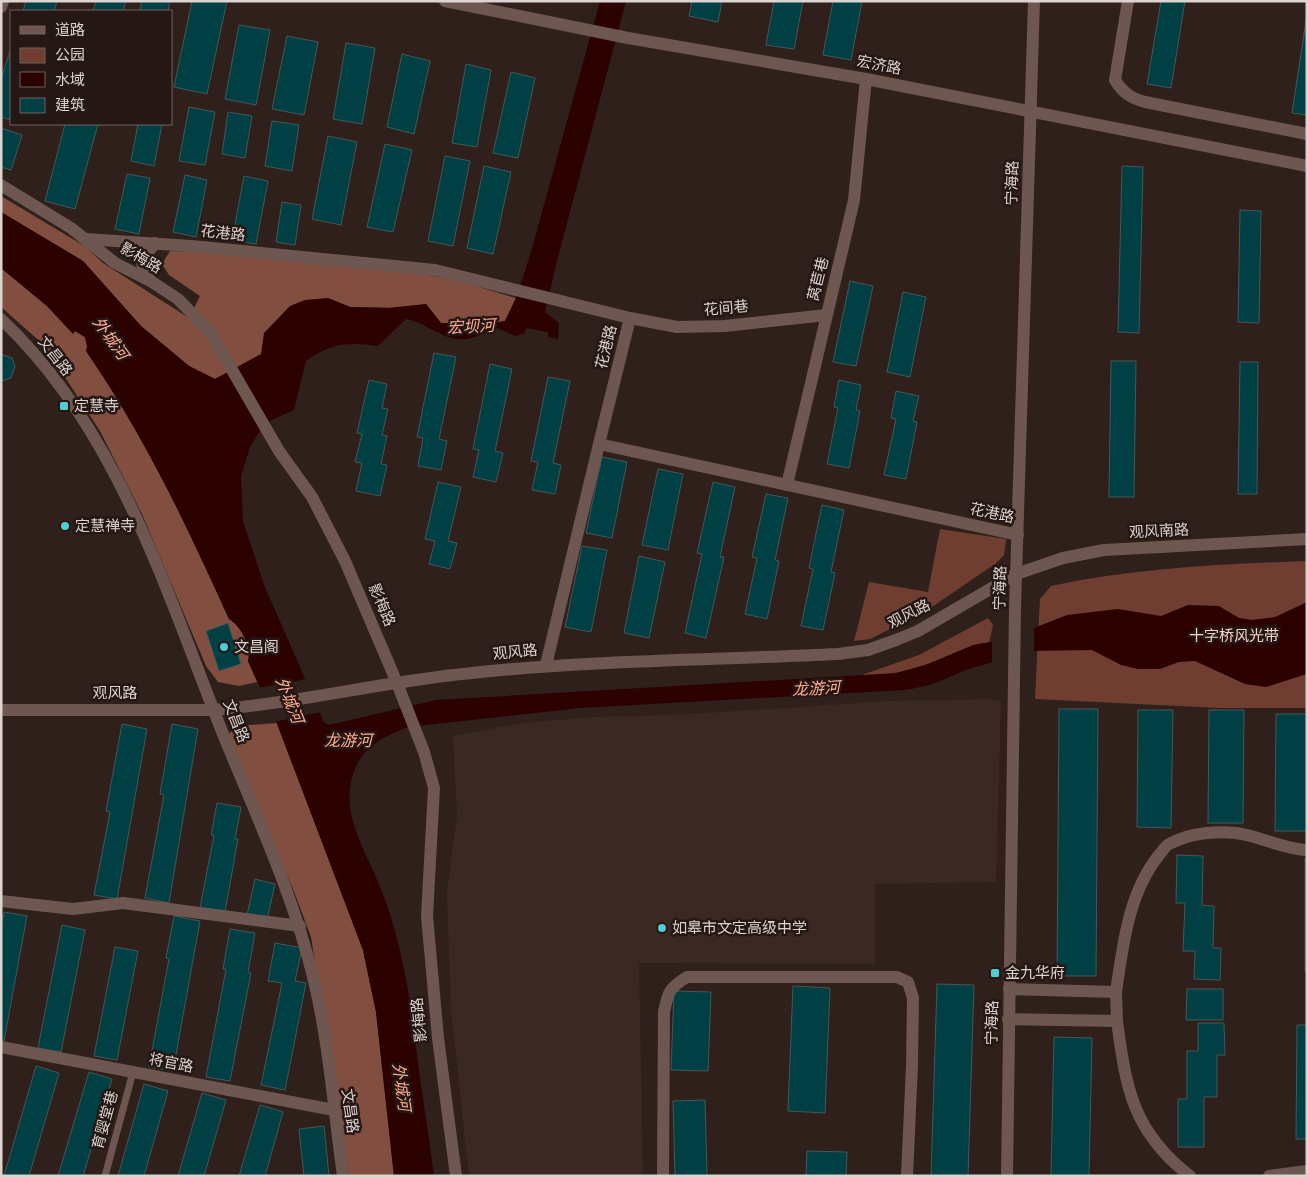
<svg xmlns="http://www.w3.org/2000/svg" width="1308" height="1177" font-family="Raleway,'Noto Sans SC',sans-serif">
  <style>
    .built { fill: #3c2822 }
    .green { fill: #6f3e30 }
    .forest { fill: #814e3f }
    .water { fill: #2b0200 }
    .pier { fill: #2f201c }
    .building { fill: #004044; stroke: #445859 }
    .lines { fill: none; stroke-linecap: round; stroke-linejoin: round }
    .service { stroke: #6e5750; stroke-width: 7 }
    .minor { stroke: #6e5750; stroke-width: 12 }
    .tertiary { stroke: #6e5750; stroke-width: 12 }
    .poi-dot { fill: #51ccd5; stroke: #251713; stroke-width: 2 }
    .labels { text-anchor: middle; stroke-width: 5; stroke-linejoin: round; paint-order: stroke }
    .street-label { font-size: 15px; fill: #ddd3d0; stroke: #251713 }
    .poi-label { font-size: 15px; fill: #ddd3d0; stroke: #251713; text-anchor: start }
    .park-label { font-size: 15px; fill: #f4d2c7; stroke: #251713 }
    .water-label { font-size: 16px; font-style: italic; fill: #ffad94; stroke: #251713 }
  </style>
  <rect width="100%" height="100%" fill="#2f201c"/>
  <path class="built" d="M989 699 1001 701 996 882 875 884V964L639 963 643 1176H469L451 1009 447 893 457 815 453 736 521 723 595 717 693 714 888 701Z"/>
  <g class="green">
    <path d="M940 529 1006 539 1004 555 995 564 926 611 870 639 854 641 869 582 928 592Z"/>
    <path d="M1307 561V708H1219L1035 699 1040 599 1051 586C1135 568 1221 564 1307 561Z"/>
    <path d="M988 618 993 625 989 643C966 645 949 657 928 664 905 672 883 676 859 676L919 655Z"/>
  </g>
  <g class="forest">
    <path d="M1 196 86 247 103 263 189 318 200 296 169 275 162 264 170 251C256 252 354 262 439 277 465 282 491 291 516 298L505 321 487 324 441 323 426 304 400 308 350 307 328 298 262 354 215 379 189 366 141 326 83 261 1 212Z"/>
    <path d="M1 268 47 306 73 333 75 331 85 337 88 347 86 351C144 435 187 526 229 619 241 626 252 647 248 661L257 682 239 686 218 682 206 666 142 514 100 431 44 345 1 307Z"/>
    <path d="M277 723 363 950 376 1012 394 1176H349L311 937 295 894 228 735 236 726Z"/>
  </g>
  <path class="water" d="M600 1H626L557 261 545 312 559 323 558 339 548 337V332L526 328 525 333 515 336 497 328C487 332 474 339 464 339 443 341 426 322 406 319L378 346C347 342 331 343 306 361L294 410 265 423 250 447 241 476 243 521 264 585 324 722 329 725 436 700 897 673 928 664 973 645 1006 639 1067 615 1118 609 1161 616 1188 605 1219 606 1239 618 1252 620 1275 617 1307 602V674L1266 687 1245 684 1195 661 1179 662 1160 669H1138L1121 665 1092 650 1029 651 969 669 930 685 906 690 580 708 408 727C380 738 357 750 351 782 343 819 368 855 381 889 401 940 410 995 416 1048 421 1091 429 1133 434 1176H394L376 1012 363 950 277 724 248 661C252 647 241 626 229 619 187 526 144 435 86 351L87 347 85 337 75 331 73 334 47 306 1 268V212L83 261 141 326 189 366 215 379 261 354 264 333 290 306 305 300 328 298 350 307 388 308 426 304 441 323 487 324 505 321 516 298 531 252Z"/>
  <g class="pier">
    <path d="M1034 625V653L1014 657 992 665V640Z"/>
    <path d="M307 679 321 712 274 722 258 688Z"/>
  </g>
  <g class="building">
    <path d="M26 1H57L54 11H23Z"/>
    <path d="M96 1H126L123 11H93Z"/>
    <path d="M142 1H170L168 11H140Z"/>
    <path d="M192 1H227L207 94 174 87Z"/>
    <path d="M692 1H722L718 22 689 16Z"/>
    <path d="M774 1H803L794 49 766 45Z"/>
    <path d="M833 1H862L851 60 823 55Z"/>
    <path d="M1161 1H1185L1171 88 1147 84Z"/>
    <path d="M1307 14V115L1292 113Z"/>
    <path d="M239 25 270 30 256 105 225 99Z"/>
    <path d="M287 36 318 42 304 115 272 109Z"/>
    <path d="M346 43 375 48 362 124 333 119Z"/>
    <path d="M11 48V120L1 117V79Z"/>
    <path d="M402 54 430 61 414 134 387 127Z"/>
    <path d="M466 64 491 70 477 147 452 143Z"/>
    <path d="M511 72 535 78 518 158 493 153Z"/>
    <path d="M189 107 215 112 205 165 179 161Z"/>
    <path d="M228 112 252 116 245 158 222 154Z"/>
    <path d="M272 121 299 125 292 171 265 166Z"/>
    <path d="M65 124H98L75 209 45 201Z"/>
    <path d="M138 124H162L154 166 131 161Z"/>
    <path d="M1 128 22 135 11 170 1 167Z"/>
    <path d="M328 136 357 142 341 225 312 219Z"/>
    <path d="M385 144 412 150 393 232 367 227Z"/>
    <path d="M445 156 470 161 453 246 428 241Z"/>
    <path d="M484 166 511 172 493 254 467 248Z"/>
    <path d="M1122 166 1143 167 1139 333 1118 332Z"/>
    <path d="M127 174 150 178 139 234 115 229Z"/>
    <path d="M185 175 207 180 196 237 173 232Z"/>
    <path d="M244 176 268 181 256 244 232 240Z"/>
    <path d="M282 202 301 205 295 245 276 242Z"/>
    <path d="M1240 210 1261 211 1259 323 1238 322Z"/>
    <path d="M850 281 873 286 856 366 833 362Z"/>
    <path d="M903 292 926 297 910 377 887 372Z"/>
    <path d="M434 353 456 357 439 439 447 441 441 470 418 466 423 438 417 437Z"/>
    <path d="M1 354 12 358 15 366 11 378 2 381Z"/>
    <path d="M1111 361H1136L1134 497H1109Z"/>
    <path d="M1240 362H1258L1257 494H1238Z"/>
    <path d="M490 364 512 369 495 451 503 453 496 482 473 477 479 450 473 449Z"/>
    <path d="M548 377 570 381 553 463 561 465 555 494 532 490 538 462 531 461Z"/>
    <path d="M369 380 387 384 382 408 388 409 382 435 387 436 381 464 387 465 380 496 356 491 362 463 355 462 362 434 357 433Z"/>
    <path d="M839 380 861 385 856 410 860 411 849 468 827 464 838 408 834 407Z"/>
    <path d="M896 391 919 396 913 421 917 422 906 479 884 475 896 419 891 418Z"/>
    <path d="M602 457 627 462 612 538 586 533Z"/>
    <path d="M658 469 683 474 668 550 642 545Z"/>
    <path d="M438 482 461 487 448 541 457 543 450 569 429 564 435 541 425 539Z"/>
    <path d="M713 482 735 487 720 557H724L706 638 685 633 702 554 697 553Z"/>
    <path d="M766 494 788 498 775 560 779 561 767 619 745 614 757 558 752 557Z"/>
    <path d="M822 505 844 510 831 572 835 573 823 630 801 626 813 569 809 568Z"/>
    <path d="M582 546 607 550 591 632 565 627Z"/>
    <path d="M639 556 665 562 649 638 624 633Z"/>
    <path d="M228 623 241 664 219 671 206 631Z"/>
    <path d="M1059 709H1098L1096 976H1057Z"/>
    <path d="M1138 710H1173L1171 828 1137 827Z"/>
    <path d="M1209 710H1244L1243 823H1208Z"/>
    <path d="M1276 714H1307V831H1275Z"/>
    <path d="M122 724 147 729 117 899 94 895 110 812 106 811Z"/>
    <path d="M172 724 198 729 169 903 145 898 164 795 160 794Z"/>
    <path d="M217 803 241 807 235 839H238L225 912 200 908 214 835H211Z"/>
    <path d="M1177 855 1203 856 1202 905 1214 906 1213 948H1221L1220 980 1194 979 1195 951H1183L1185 903H1176Z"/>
    <rect x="1305" y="858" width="2" height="113"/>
    <path d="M255 879 275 884 267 920 247 915Z"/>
    <path d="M4 912 27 916 4 1041 1 1040V927Z"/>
    <path d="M174 916 200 921 173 1071 149 1067 169 959 166 958Z"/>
    <path d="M62 925 85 930 61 1052 38 1048Z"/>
    <path d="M230 929 255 933 248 972 251 973 230 1081 206 1077 226 969H223Z"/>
    <path d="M275 943 302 948 295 981 306 983 285 1090 261 1085 282 983 268 981Z"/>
    <path d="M115 947 138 951 117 1060 94 1056Z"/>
    <path d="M937 984 974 985 968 1176H931Z"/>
    <path d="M793 986 830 988 825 1113 788 1111Z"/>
    <path d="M1187 989H1223V1020H1186Z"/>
    <path d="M674 991 711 992 708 1071 671 1070Z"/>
    <path d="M1198 1023H1224L1225 1055H1217V1097H1204V1147H1178V1099H1187V1051H1198Z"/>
    <path d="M1297 1025H1307V1139H1296Z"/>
    <path d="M1054 1037 1092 1038 1089 1176H1051Z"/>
    <path d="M36 1066 59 1073 29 1176H4Z"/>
    <path d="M89 1072 112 1079 83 1176H58Z"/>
    <path d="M144 1084 168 1091 144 1176H118Z"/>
    <path d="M202 1093 226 1100 204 1176H178Z"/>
    <path d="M705 1100 707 1176H675L673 1101Z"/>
    <path d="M260 1105 283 1112 265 1176H239Z"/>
    <path d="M324 1126 329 1176H304L299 1129Z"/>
    <path d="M807 1151 847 1152 846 1176H806Z"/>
  </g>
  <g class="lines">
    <path class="service" d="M105 1176 133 1072"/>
    <g class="minor">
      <path d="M445 1 628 38 866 79 1307 166"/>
      <path d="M1128 1 1115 80C1123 93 1131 98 1145 102L1307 134"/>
      <path d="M86 239 191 246 435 270 630 318 599 444 1018 535"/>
      <path d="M630 318 677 327 725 326 826 315"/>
      <path d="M787 485 854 200 866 79"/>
      <path d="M546 665 599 444"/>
      <path d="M1 901 73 909 123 903 300 926"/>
      <path d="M1009 989 1116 992C1123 945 1128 894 1159 855 1162 852 1165 846 1169 844 1190 833 1214 831 1236 833 1260 836 1282 849 1307 850"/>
      <path d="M1116 992 1117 1021"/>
      <path d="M1008 1019 1117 1021C1126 1089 1133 1132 1190 1176"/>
      <path d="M1 1047 334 1110"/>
      <path d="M663 1176 664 1012C668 992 669 988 687 977H897L908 982 913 998 912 1065 907 1176"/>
      <path d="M1269 1176 1307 1171"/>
    </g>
    <g class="tertiary">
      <path d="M1 7 3 1"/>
      <path d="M1 185 71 228 115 263 152 282 178 299 210 332 279 451 312 497 345 561 397 683 424 752 434 788 427 916 438 1038 456 1176"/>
      <path d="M150 280 143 269 142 260 155 243"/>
      <path d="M1 319C118 429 165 589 223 734 256 815 294 896 314 981 329 1043 334 1112 343 1176"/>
      <path d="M1 710H213C300 703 385 681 472 673 593 660 716 660 838 654L868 650 896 640 918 631 1016 574 1063 558 1104 550 1307 539"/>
      <path d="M1007 1176 1015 609 1034 1"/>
    </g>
  </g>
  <g class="poi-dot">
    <rect x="59" y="401" width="10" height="10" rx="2.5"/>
    <circle cx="65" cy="526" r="5"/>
    <circle cx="224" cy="647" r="5"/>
    <circle cx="662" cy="928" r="5"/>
    <rect x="990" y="968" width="10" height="10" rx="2.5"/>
  </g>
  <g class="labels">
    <g class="street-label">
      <text transform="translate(879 65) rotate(11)" y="5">宏济路</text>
      <text transform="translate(1012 183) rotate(-88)" y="5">宁海路</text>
      <text transform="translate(223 233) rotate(6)" y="5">花港路</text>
      <text transform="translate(141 258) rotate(30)" y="5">影梅路</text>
      <text transform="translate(818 279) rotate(-76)" y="5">莴苣巷</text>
      <text transform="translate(726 308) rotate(-5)" y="5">花间巷</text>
      <text transform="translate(606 347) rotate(-76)" y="5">花港路</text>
      <text transform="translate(55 356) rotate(52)" y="5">文昌路</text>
      <text transform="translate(992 513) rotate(12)" y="5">花港路</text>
      <text transform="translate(1159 531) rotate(-3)" y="5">观风南路</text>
      <text transform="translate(1000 588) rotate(-88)" y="5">宁海路</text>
      <text transform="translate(382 605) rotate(67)" y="5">影梅路</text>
      <text transform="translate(909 614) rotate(-27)" y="5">观风路</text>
      <text transform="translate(515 652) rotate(-6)" y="5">观风路</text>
      <text x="115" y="698">观风路</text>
      <text transform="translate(236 721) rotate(68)" y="5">文昌路</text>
      <text transform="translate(419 1020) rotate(-96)" y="5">影梅路</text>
      <text transform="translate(992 1023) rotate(-89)" y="5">宁海路</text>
      <text transform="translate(171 1063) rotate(11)" y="5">将官路</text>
      <text transform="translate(350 1111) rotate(82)" y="5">文昌路</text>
      <text transform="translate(105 1120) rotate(-75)" y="5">育婴堂巷</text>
    </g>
    <g class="poi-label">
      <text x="74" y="411">定慧寺</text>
      <text x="75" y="531">定慧禅寺</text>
      <text x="234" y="652">文昌阁</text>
      <text x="672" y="933">如皋市文定高级中学</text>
      <text x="1005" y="978">金九华府</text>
    </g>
    <g class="park-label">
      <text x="1234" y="641">十字桥风光带</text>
    </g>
    <g class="water-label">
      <text transform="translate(471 326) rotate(-3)" y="6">宏坝河</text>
      <text transform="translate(111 338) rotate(54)" y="6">外城河</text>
      <text transform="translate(816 688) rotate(-3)" y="6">龙游河</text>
      <text transform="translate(290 700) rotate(68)" y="6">外城河</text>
      <text x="348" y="746">龙游河</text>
      <text transform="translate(402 1087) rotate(82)" y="6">外城河</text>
    </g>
  </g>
  <rect width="1308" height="1177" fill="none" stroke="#ddd3d0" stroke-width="5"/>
  <rect x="10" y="10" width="162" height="115" fill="#251713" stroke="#6f625f"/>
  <rect x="20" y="26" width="25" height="8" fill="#6e5750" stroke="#6f625f"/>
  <text x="55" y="35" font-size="15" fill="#ddd3d0">道路</text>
  <rect x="20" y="48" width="25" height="15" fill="#6f3e30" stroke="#6f625f"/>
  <text x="55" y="60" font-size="15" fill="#ddd3d0">公园</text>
  <rect x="20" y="72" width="25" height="15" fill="#2b0200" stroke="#6f625f"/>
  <text x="55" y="85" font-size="15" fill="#ddd3d0">水域</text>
  <rect x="20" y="98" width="25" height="15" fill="#004044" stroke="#6f625f"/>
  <text x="55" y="110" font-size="15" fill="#ddd3d0">建筑</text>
</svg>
